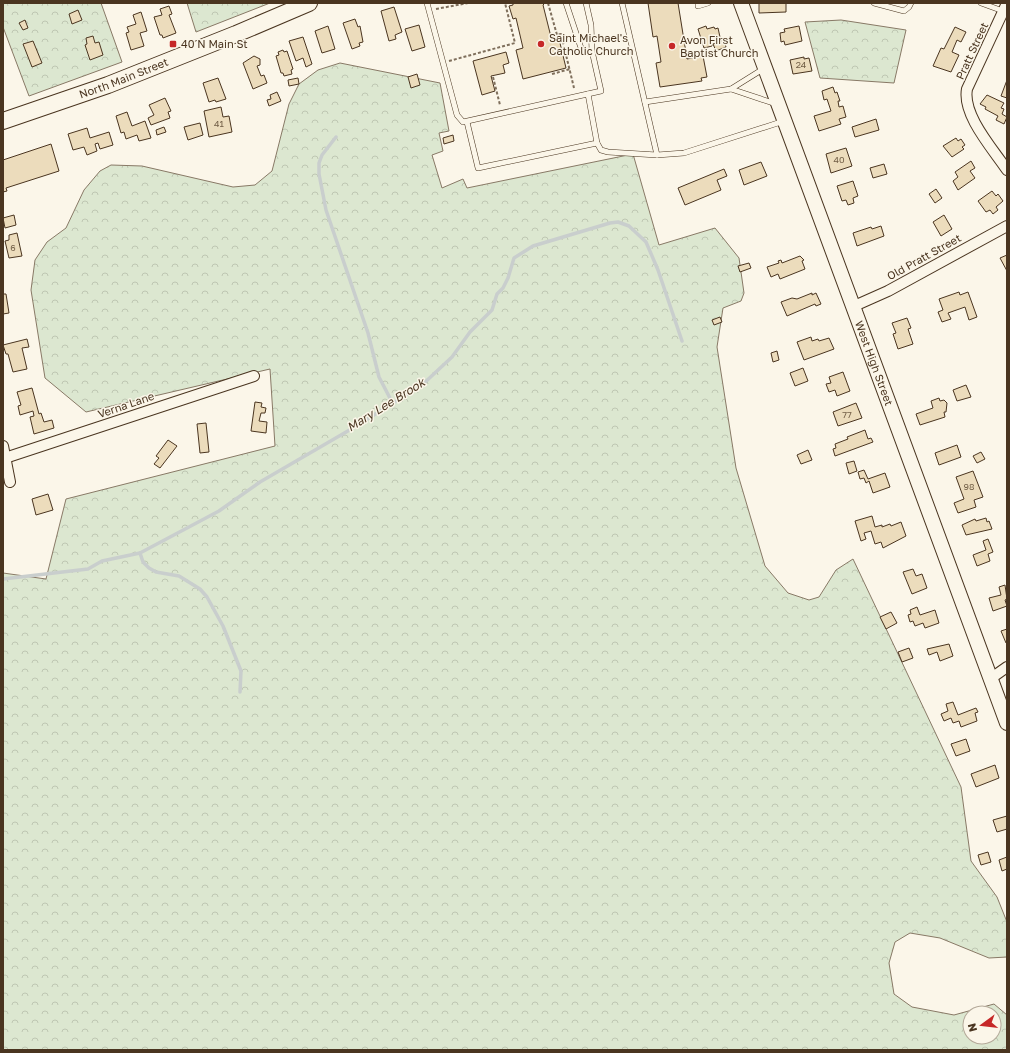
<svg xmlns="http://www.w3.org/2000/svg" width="1010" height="1053" font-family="'Golos Text',sans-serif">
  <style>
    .forest { fill: url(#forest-crowns); stroke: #887966; fill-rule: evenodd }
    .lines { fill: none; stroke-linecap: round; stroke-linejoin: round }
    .stream { stroke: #c9cecd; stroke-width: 3.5 }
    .building { fill: #ecdcbc; stroke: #4a3520 }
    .lane-casing { stroke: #4a3520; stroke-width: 6 }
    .street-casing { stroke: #4a3520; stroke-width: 12 }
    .secondary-casing { stroke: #4a3520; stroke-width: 16 }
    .primary-casing { stroke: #4a3520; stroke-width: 18 }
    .path { stroke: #7f6f5c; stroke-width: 2; stroke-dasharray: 3 2; stroke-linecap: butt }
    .lane { stroke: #fbf6e9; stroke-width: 5 }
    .street { stroke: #fbf6e9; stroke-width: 10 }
    .secondary { stroke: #fbf6e9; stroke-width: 14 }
    .primary { stroke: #fbf6e9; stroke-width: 16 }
    .poi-dot { fill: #c62828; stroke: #fbf6e9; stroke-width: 1.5 }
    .labels { text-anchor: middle; stroke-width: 3; stroke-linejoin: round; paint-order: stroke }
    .number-label { font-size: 9px; fill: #725f47 }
    .poi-label { font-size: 11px; fill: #4a3520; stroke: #fbf6e9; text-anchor: start }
    .street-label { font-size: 11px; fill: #4a3520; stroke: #fbf6e9 }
    .water-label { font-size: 12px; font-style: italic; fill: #4a3520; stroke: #fbf6e9 }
  </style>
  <defs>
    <pattern id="forest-crowns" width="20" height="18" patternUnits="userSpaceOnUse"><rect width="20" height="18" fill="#dce7d0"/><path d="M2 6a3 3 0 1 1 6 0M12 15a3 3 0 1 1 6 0" fill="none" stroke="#bec7b2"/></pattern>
  </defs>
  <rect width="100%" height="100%" fill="#fbf6e9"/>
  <g class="forest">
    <path d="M3 3H101L122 62 29 96 3 27Z"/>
    <path d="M187 3H270L196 32Z"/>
    <path d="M841 20 906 30 894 83 820 78 805 22Z"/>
    <path d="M340 63 440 83 449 131 439 133 443 151 432 155 442 188 463 179 467 188 633 154 659 245 715 228 739 258 744 293 741 301 723 308 717 347 736 468 765 566 788 593 809 600 819 597 836 570 853 559 961 787 971 861 997 897 1007 922V957L989 958 940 938 910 933 895 942 889 963 894 994 912 1007 954 1015 994 1004 1007 1015V1050H3V573L46 579 66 499 275 446 270 369 86 412 45 378 31 290 35 260 47 242 66 228 84 190 100 171 111 165 142 166 233 187 255 185 272 171 289 104 299 84 318 70ZM970 1013H994V1037H970Z"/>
  </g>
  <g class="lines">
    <g class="stream">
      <path d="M336 137 322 155 319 163V174L326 210 368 333 379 377 392 402"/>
      <path d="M140 553 143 562 149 568 156 572 179 576 200 589 207 597 223 626 241 671 240 692"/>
      <path d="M3 579 88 569 102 561 140 553 219 511 260 482 353 428 422 385 452 357 470 332 492 310 497 294 503 288 508 278 514 258 533 246 610 223 618 222 629 226 646 242 658 270 682 341"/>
    </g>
  </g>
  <g class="building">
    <path d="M513 3H545L543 5 552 41 559 39 566 68 523 79 516 50 523 48 516 18 513 19 509 6 513 5Z"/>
    <path d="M648 3H678L687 59 703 56 707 77 701 78 702 81 660 87 656 63 661 62 657 36 653 37Z"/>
    <path d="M759 3H786V12L759 13Z"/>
    <path d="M169 6 172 14 169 15 176 33 163 38 162 35H160L154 17 162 15 160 9Z"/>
    <path d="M394 7 402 32 395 35 396 39 389 41 381 11Z"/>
    <path d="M78 10 82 20 72 24 69 14Z"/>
    <path d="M141 12 147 31 140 33 144 46 131 50 126 33 129 32 127 27 136 24 133 15Z"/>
    <path d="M355 19 358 27 360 26 363 42 359 43 360 46 352 49 343 23Z"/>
    <path d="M25 20 28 28 23 30 19 23Z"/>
    <path d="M419 25 425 47 412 51 405 29Z"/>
    <path d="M328 26 335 49 322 53 315 31Z"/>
    <path d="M706 26 707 29 714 27 715 29 718 28 720 37 711 40 712 46 704 48 698 29Z"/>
    <path d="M799 26 802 41 785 45 784 41 781 42 780 33 785 32 784 29Z"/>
    <path d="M955 27 966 32 961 42 957 40 952 52 959 55 951 72 933 66 941 48 944 49Z"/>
    <path d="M93 36 95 43 99 42 103 55 90 60 85 45 87 44 86 38Z"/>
    <path d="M303 37 312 64 306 67 303 58 296 61 289 41Z"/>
    <path d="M724 40 726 47 716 51 713 44Z"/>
    <path d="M33 41 42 63 32 67 23 44Z"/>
    <path d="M283 50 284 52 287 51 293 69 291 70 292 74 284 76 283 73H281L276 56 279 55 278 52Z"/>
    <path d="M506 52 509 63 503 65 505 73 491 76 495 91 482 95 473 61Z"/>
    <path d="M254 56 260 59V65L257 66 261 76 264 75 267 83 253 89 243 63Z"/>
    <path d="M804 57V59L809 58 812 71 793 74 790 60Z"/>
    <path d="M417 74 420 85 411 88 408 77Z"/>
    <path d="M218 78 226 99 216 102 215 100 209 102 203 83Z"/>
    <path d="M298 78 299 84 289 86 288 80Z"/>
    <path d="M1007 80V98L1001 96Z"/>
    <path d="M833 87 835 93 837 92 840 101H838L839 107 843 106 846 117 839 119 841 124 819 131 814 116 831 111 827 99 824 100 822 91Z"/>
    <path d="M277 92 281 101 269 106 267 100 271 99 270 95Z"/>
    <path d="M987 95 1004 103 1001 108 1004 109 1002 114 1007 117 1004 124 996 120 998 116 985 109 986 107 980 104Z"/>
    <path d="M165 98 171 111 168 112 170 118 151 125 148 118 154 115 149 105Z"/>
    <path d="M221 107 223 117 229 116 232 132 209 137 204 111Z"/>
    <path d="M127 112 132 126 145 121 151 138 139 141 137 135 126 139 124 132 121 133 116 116Z"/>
    <path d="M876 119 879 130 855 137 852 127Z"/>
    <path d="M200 123 203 135 188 140 184 127Z"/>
    <path d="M164 127 166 132 157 135 156 130Z"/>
    <path d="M87 128 90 138 109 132 113 145 100 149 98 143 95 144 97 151 87 155 84 147 73 150 68 134Z"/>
    <path d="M453 135 454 141 444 144 443 138Z"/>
    <path d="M956 138 958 141 961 139 965 145 962 147 964 149 952 157 943 146Z"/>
    <path d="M51 144 59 171 6 188 7 191 3 192V160Z"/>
    <path d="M846 148 852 166 831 173 826 154Z"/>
    <path d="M971 161 975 168 970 171 975 178 958 190 953 181 958 177 955 172Z"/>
    <path d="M761 162 767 176 744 185 739 170Z"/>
    <path d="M884 164 887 174 873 178 870 168Z"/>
    <path d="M724 169 727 176 717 180 721 190 685 205 678 188Z"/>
    <path d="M853 181 858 196 853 198 854 203 848 205 846 200 842 201 837 186Z"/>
    <path d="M936 189 942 198 935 203 929 194Z"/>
    <path d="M992 191 996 196 998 194 1003 201 996 207 998 210 993 214 990 210 986 212 978 201Z"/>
    <path d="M14 215 16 225 5 228 3 218Z"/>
    <path d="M944 215 952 229 941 236 933 222Z"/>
    <path d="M881 226 884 236 857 246 853 233 871 227 872 229Z"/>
    <path d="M17 233 22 256 9 258 5 241 9 240V235Z"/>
    <path d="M1007 255V271L1000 258Z"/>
    <path d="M800 256 804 260 802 261 805 269 780 279 778 274 771 277 767 267 779 263 778 261 781 260 782 263Z"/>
    <path d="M749 263 751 268 740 272 738 266Z"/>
    <path d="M959 292 960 295 968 292 977 317 969 320 965 307 948 313 951 319 942 322 938 312 943 310 939 299Z"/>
    <path d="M812 293V295L816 293 821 304 816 306 815 304 787 316 781 302 792 298 797 299Z"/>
    <path d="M3 294H6L9 313 3 314Z"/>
    <path d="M720 317 722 322 714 325 712 320Z"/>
    <path d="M907 318 911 328 908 329 913 344 898 349 893 334 896 333 892 323Z"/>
    <path d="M811 337 812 341 818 339 819 341 829 338 834 349 804 360 797 342Z"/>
    <path d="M27 339 29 347 22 348 27 369 13 372 8 354H6L3 345Z"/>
    <path d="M777 351 779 360 773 362 771 353Z"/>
    <path d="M803 368 808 381 795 386 790 373Z"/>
    <path d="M843 372 850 391 837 396 835 390 829 392 826 384 831 383 829 377Z"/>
    <path d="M966 385 971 397 957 401 953 390Z"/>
    <path d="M32 388 39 414 41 413 44 422 52 420 54 428 34 434 30 417 34 416 33 411 20 415 18 406 21 405 17 392Z"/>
    <path d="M939 398 940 401 944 400 947 403 946 412H944L945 417 920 425 916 414 933 408 931 401Z"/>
    <path d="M255 402 262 403 261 407 266 408 265 413H261L259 421 267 422 266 433 251 431Z"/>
    <path d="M856 403 862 418 838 426 833 412Z"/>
    <path d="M206 423 209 452 200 453 197 424Z"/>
    <path d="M865 430 868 439 871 438 873 442 835 456 833 449 836 448 835 444 848 439 847 437Z"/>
    <path d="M168 440 177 446 160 468 154 464 159 458 156 456Z"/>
    <path d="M957 445 961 457 939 465 935 453Z"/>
    <path d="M808 450 812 460 801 464 797 455Z"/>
    <path d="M981 452 985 459 977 463 973 456Z"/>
    <path d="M854 461 857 471 849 474 846 463Z"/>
    <path d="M864 470 868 479 885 473 890 487 873 493 869 481 866 483 864 478 860 479 858 472Z"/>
    <path d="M973 471 983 497 974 500 976 507 958 513 954 503 964 499 956 477Z"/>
    <path d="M48 494 53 510 36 515 32 499Z"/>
    <path d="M872 516 875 527 882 525V527L890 524 891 526 901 522 906 536 883 548 881 542 875 544 871 531 864 533 866 539 861 541 855 521Z"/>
    <path d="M986 518 987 522 989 521 992 529 966 535 962 525 975 519 976 521Z"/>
    <path d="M988 539 993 552 988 554 990 561 977 566 973 555 986 550 983 541Z"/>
    <path d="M913 569 916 576 922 574 927 588 912 594 903 572Z"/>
    <path d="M1005 585 1007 599 1005 600 1007 606 993 611 989 598 1001 595 999 587Z"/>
    <path d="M917 607 920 615 935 610 939 623 925 628 923 623 915 626 913 621 910 622 908 615 911 614 910 610Z"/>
    <path d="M891 612 897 623 886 629 880 617Z"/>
    <path d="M1007 629V643H1006L1001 631Z"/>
    <path d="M949 644 953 656 940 661 937 652 929 655 927 649Z"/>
    <path d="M909 648 913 658 902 662 898 652Z"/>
    <path d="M953 702 958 715 976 708 978 712 975 713 977 721 961 727 959 721 953 723 951 718 944 721 941 714 948 711 946 704Z"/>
    <path d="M966 739 970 751 956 756 951 744Z"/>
    <path d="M995 765 999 778 976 787 971 774Z"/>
    <path d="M1007 816V829L997 832 993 820Z"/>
    <path d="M988 852 991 862 981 865 978 855Z"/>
    <path d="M1007 857V869L1002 871 999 860Z"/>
  </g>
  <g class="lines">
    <g class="lane-casing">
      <g id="lane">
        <path d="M427 3 457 115 463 122 601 91 592 51 591 25 586 3"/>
        <path d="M566 3 582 51 584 53 592 51"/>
        <path d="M622 3 657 155"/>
        <path d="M698 3V6L708 3"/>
        <path d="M874 3 904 11 909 7 911 3"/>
        <path d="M981 3 1003 11"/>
        <path d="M731 89 776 104"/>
        <path d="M645 102 731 89 763 69"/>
        <path d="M467 122 478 168 597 143 588 94"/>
        <path d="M597 143 601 150 608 152 657 155 684 153 784 121"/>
      </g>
    </g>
    <g class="street-casing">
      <g id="street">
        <path d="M1007 3 967 89C962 115 993 149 1007 170"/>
        <path d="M852 307 888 291 1007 226"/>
        <path d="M3 446 10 482"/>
        <path d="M5 458 254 376"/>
        <path d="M990 679 1007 667"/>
      </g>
    </g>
    <g class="secondary-casing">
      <g id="secondary">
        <path id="s1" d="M741 3 1007 723"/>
      </g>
    </g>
    <g class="primary-casing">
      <g id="primary">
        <path id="s2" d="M3 121 108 85 236 34 309 3"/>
      </g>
    </g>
    <g class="path">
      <path d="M548 3 557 35 561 34 574 88"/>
      <path d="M436 9 468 3"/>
      <path d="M449 61 515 43 505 3"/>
      <path d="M552 74 570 69"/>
      <path d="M493 77 500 105"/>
    </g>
    <use href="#lane" class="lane"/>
    <use href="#street" class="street"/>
    <use href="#secondary" class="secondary"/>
    <use href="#primary" class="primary"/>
  </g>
  <g class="poi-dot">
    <rect x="169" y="40" width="8" height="8" rx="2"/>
    <circle cx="541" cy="44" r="4"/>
    <circle cx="672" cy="46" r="4"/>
  </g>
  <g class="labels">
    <g class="number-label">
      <text x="801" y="68">24</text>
      <text x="219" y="127">41</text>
      <text x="839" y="163">40</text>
      <text x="13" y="251">6</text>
      <text x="847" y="418">77</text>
      <text x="969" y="490">98</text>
    </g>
    <g class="poi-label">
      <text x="549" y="42">Saint Michael's<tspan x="549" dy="13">Catholic Church</tspan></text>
      <text x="680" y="44">Avon First<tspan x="680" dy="13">Baptist Church</tspan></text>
      <text x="181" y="48">40 N Main St</text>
    </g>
    <g class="street-label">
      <text transform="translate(972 51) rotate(-65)" y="4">Pratt Street</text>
      <text dy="4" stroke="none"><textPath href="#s2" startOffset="128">North Main Street</textPath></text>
      <text transform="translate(924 257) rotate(-29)" y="4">Old Pratt Street</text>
      <text dy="4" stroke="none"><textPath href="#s1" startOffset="384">West High Street</textPath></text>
      <text transform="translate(126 405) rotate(-19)" y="4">Verna Lane</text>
    </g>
    <g class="water-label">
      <text transform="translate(386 405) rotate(-32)" y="4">Mary Lee Brook</text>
    </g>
  </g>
  <rect width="1010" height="1053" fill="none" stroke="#4a3520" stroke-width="8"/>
  <g transform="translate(982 1025) rotate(255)"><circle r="19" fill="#fbf6e9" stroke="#b4a999"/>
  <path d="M0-3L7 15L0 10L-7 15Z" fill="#c62828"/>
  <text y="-6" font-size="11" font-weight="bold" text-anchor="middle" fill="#4a3520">N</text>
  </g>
</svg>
